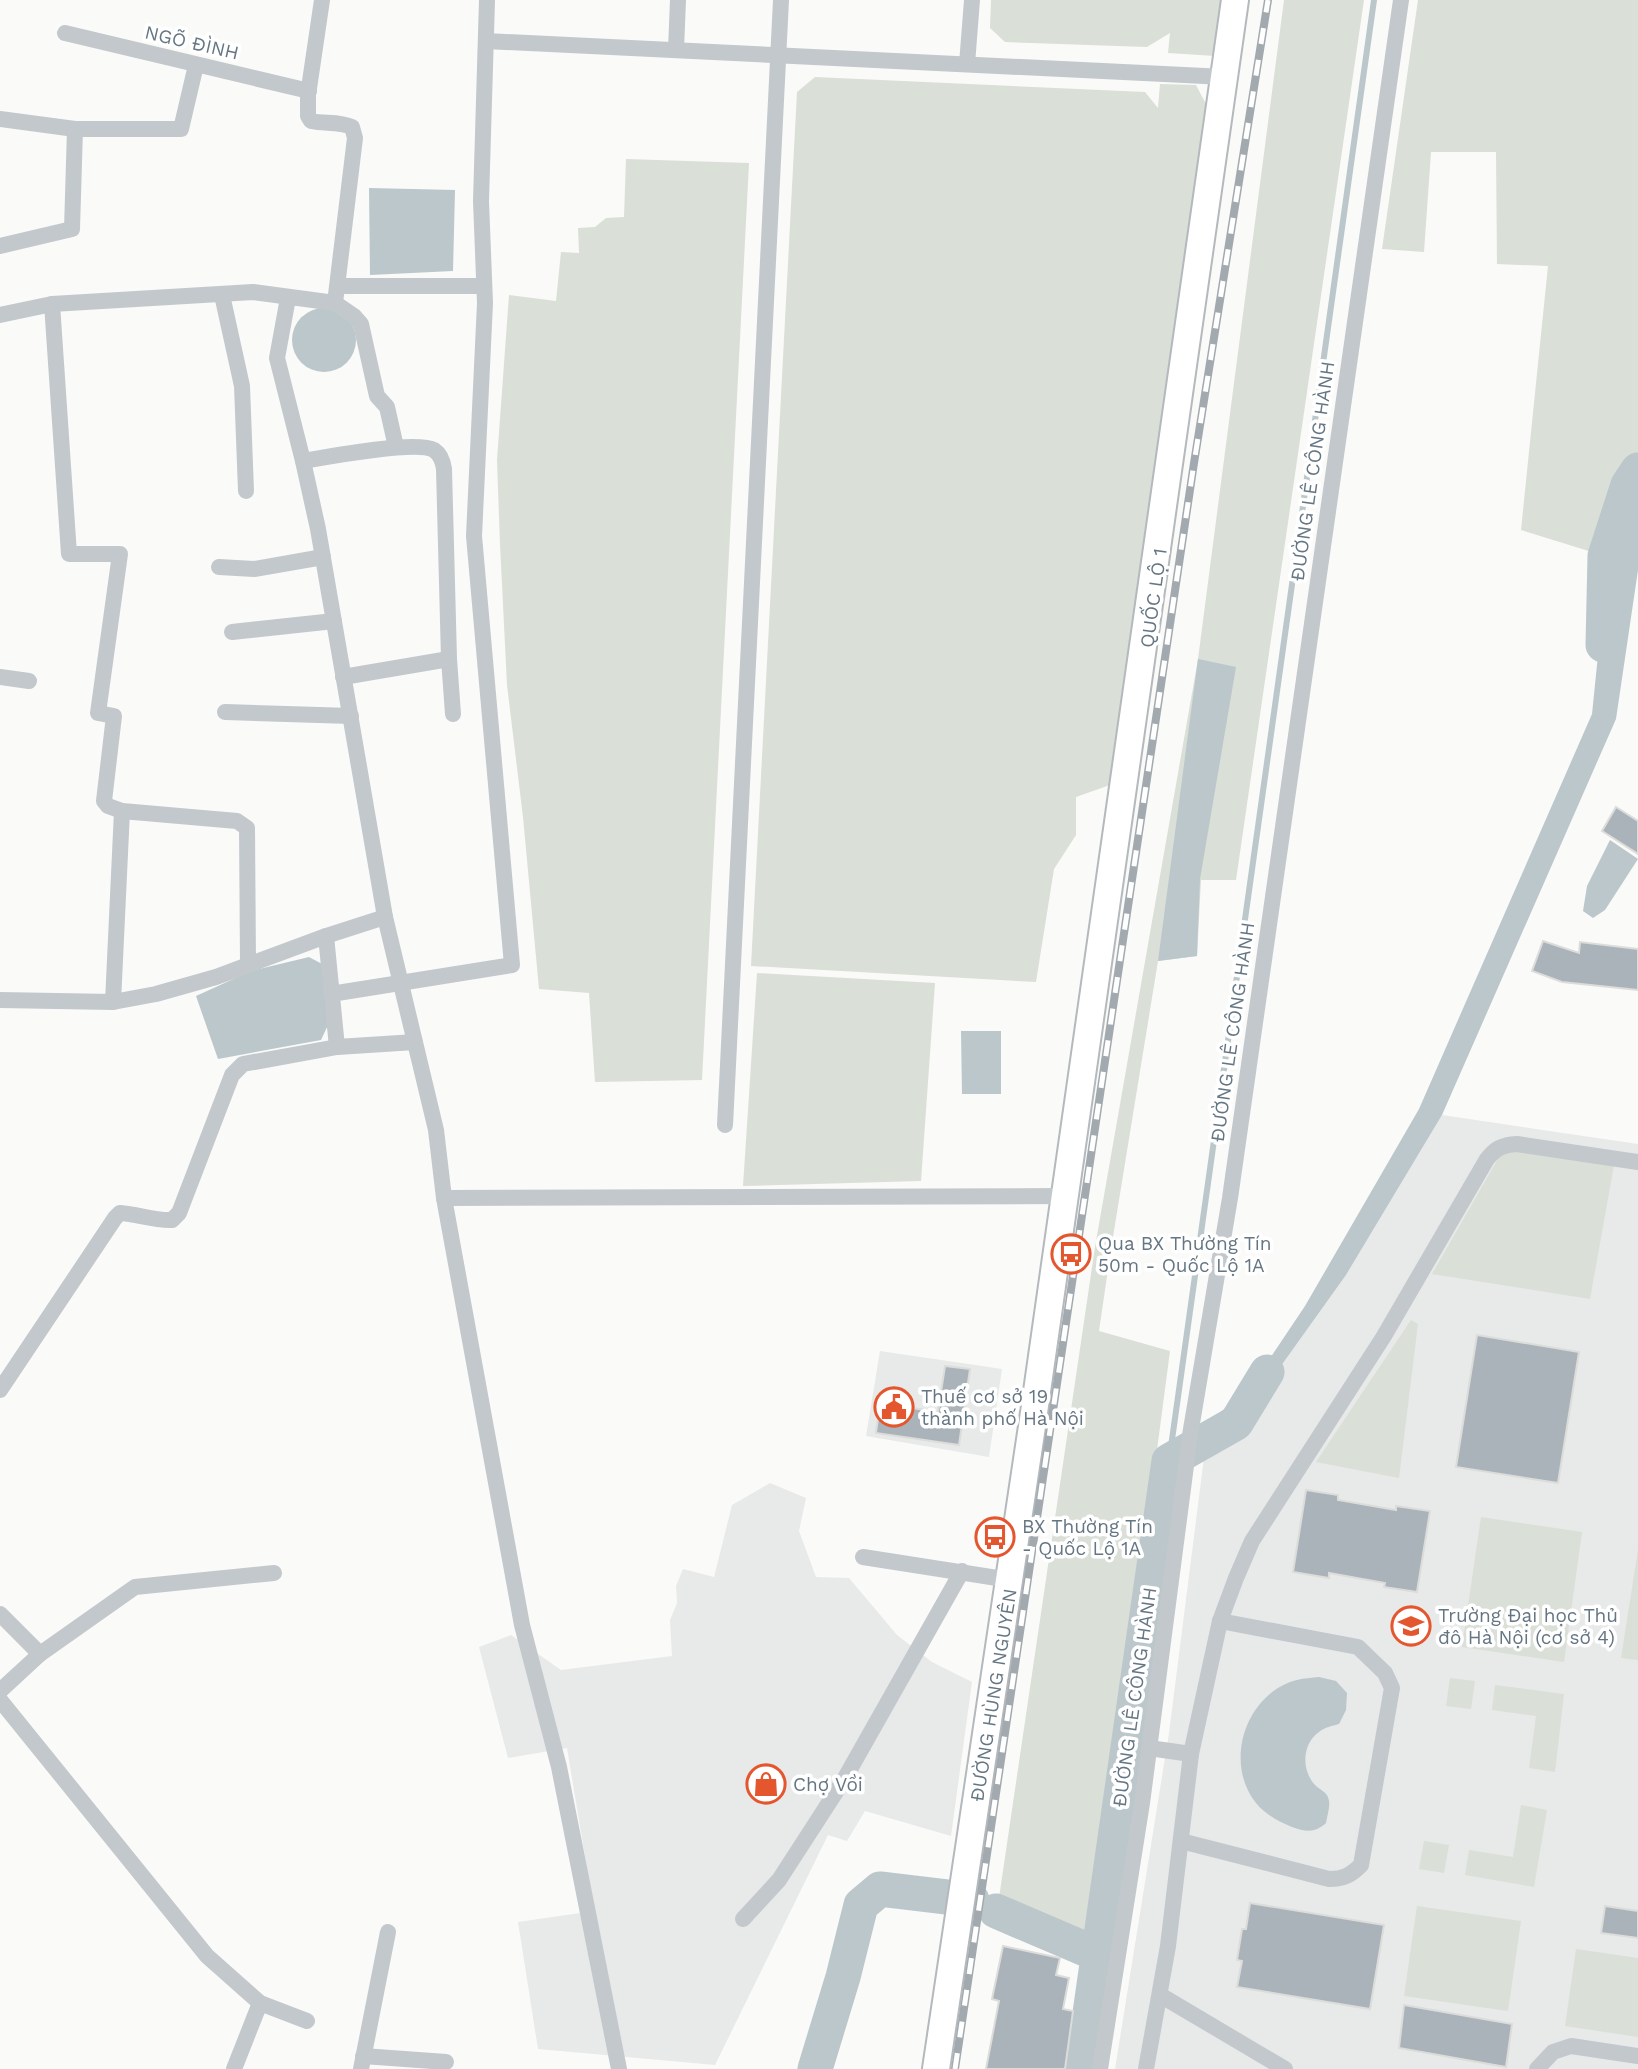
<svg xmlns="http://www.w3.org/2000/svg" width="1638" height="2069" font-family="'Work Sans',sans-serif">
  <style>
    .built { fill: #e8e9e9 }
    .green { fill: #dadfd7 }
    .water { fill: #bbc7cb }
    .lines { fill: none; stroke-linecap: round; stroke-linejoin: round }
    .stream { stroke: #bbc7cb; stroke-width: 6 }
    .river { stroke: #bbc7cb; stroke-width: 35 }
    .building { fill: #aab3b9; stroke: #dcdcda; stroke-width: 2 }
    .trunk-casing { stroke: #b4b9bd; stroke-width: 30 }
    .minor { stroke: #c3c8cc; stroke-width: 16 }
    .trunk { stroke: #fff; stroke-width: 26 }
    .rail-casing { stroke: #a2aab0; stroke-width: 8 }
    .rail { stroke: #fff; stroke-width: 5; stroke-dasharray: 16; stroke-linecap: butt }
    .labels { text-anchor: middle; stroke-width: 7; stroke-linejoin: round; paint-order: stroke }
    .street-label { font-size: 19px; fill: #657683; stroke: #fff }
    .poi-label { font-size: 19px; fill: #657683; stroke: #fff; text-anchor: start }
  </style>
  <rect width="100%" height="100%" fill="#fafaf8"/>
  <g class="built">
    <path d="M1442 1115 1638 1144V2069H1115L1169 1733 1207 1434 1253 1405 1346 1275Z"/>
    <path d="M880 1351 1002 1369 989 1457 866 1436Z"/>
    <path d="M770 1483 806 1498 799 1531 816 1577 849 1578 897 1635 932 1662 972 1682 951 1836 865 1811 847 1841 828 1835 715 2065 538 2049 518 1922 594 1911 567 1748 508 1758 479 1647 511 1635 561 1670 672 1656 670 1620 677 1603 676 1586 683 1569 714 1577 732 1505Z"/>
  </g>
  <g class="green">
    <path d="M991 0H1223L1216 56 1168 53 1170 33 1147 47 1005 42 990 28Z"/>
    <path d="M1284 0H1364L1236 880H1201L1197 956 1158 961 1111 1249 1099 1331 1170 1351 1093 1938 995 1925 1095 1247 1198 659Z"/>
    <path d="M1418 0H1638V461L1608 557 1521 530 1548 266 1497 264 1496 152H1431L1424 252 1382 249Z"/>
    <path d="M815 77 1145 92 1158 108 1160 84 1196 85 1207 106 1110 785 1076 797V835L1054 869 1036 982 751 966 797 92Z"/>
    <path d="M626 159 749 163 702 1080 595 1082 589 993 539 989 523 817 507 685 500 544 497 460 509 295 556 301 561 252 579 253 578 228 595 227 606 218 624 217Z"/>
    <path d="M757 973 935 983 921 1181 743 1186Z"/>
    <path d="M1511 1147 1614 1165 1590 1299 1432 1274 1499 1157Z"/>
    <path d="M1411 1320 1418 1324 1399 1478 1316 1462Z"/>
    <path d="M1481 1517 1582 1532 1564 1662 1462 1647Z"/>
    <path d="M1638 1550V1660L1621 1658Z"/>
    <path d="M1450 1678 1475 1681 1471 1709 1446 1706Z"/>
    <path d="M1495 1685 1564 1694 1555 1772 1529 1768 1536 1716 1492 1710Z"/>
    <path d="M1521 1805 1547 1810 1534 1887 1465 1875 1469 1850 1513 1857Z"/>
    <path d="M1424 1841 1449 1845 1444 1873 1419 1869Z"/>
    <path d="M1417 1906 1521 1921 1508 2011 1404 1996Z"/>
    <path d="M1576 1949 1638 1958V2037L1565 2026Z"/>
  </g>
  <g class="water">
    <path d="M369 188 455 190 453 271 370 275Z"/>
    <circle cx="324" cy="340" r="32"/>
    <path d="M1638 461V570L1616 719 1442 1115 1346 1275 1253 1405 1207 1434 1210 1420 1248 1391 1305 1306 1419 1109 1592 714 1608 557Z"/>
    <path d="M1198 659 1236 667 1200 879 1197 956 1158 961Z"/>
    <path d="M1610 840 1638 859 1605 910 1593 918 1583 911 1587 886Z"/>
    <path d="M309 957 322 964 328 1025 321 1040 218 1059 196 996 251 971Z"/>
    <path d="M961 1031H1001V1094H962Z"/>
    <path d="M1319 1677 1336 1681 1347 1693 1346 1710 1339 1724C1332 1726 1325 1727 1319 1732 1302 1744 1301 1770 1315 1785 1321 1791 1328 1792 1329 1801 1330 1808 1327 1816 1326 1823 1315 1833 1306 1832 1292 1827 1279 1822 1265 1814 1256 1803 1223 1762 1246 1693 1297 1680 1304 1678 1312 1678 1319 1677Z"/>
  </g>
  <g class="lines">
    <path class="stream" d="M1169 1461 1374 0"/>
    <g class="river">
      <path d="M1603 645 1605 556 1628 485 1638 470"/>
      <path d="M996 1911 1099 1955"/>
      <path d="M815 2069 843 1977 861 1905 880 1889 972 1900"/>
      <path d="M1082 2069 1169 1461 1236 1423 1267 1372"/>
    </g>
  </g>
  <g class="building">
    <path d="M1616 807 1638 821V854L1602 831Z"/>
    <path d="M1543 941 1579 953 1580 942 1638 949V990L1562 982 1532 971Z"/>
    <path d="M1477 1335 1579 1352 1558 1483 1456 1467Z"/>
    <path d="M945 1366 970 1369 959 1445 876 1433 880 1403 938 1412Z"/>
    <path d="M1306 1490 1338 1495V1500L1396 1510V1506L1430 1511 1417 1592 1384 1587 1385 1583 1329 1573V1578L1293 1572Z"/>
    <path d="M1250 1903 1384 1925 1370 2009 1237 1987 1242 1961 1237 1960 1242 1929H1246Z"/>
    <path d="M1605 1906 1638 1911V1938L1601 1933Z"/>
    <path d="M1003 1946 1060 1958 1056 1975 1069 1978 1063 2009 1073 2011 1065 2069H986L999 2001 992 1999Z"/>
    <path d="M1404 2005 1512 2024 1506 2067 1399 2048Z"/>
  </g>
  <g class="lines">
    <g class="trunk-casing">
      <path id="trunk" d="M936 2069C1040 1380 1141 691 1235 0"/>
    </g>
    <g class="minor">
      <path d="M322 0 308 95V116L311 121C325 124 339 121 352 127L355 138 335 303"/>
      <path d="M65 33 309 91"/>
      <path d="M486 41 1225 77"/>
      <path d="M676 50 678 0"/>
      <path d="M967 64 972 0"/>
      <path d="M0 119 75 129H181L196 65"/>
      <path d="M0 246 72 229 75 129"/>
      <path d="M338 286H484"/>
      <path d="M222 295 242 386 246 491"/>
      <path d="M288 298 277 358 303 461 318 529 385 917 436 1130 444 1198 522 1625 559 1767 619 2069"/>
      <path d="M52 304 69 554H120L98 713 114 716 104 801 108 806 122 811 237 821 247 828 248 963"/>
      <path d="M0 315 52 304 253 292 335 303 354 316 361 324 377 396 387 407 396 447"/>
      <path d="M303 461C327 457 416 440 434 450 440 454 443 462 444 469L449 659 453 714"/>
      <path d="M219 567 254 569 323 557"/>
      <path d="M232 632 334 621"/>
      <path d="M0 677 29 681"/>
      <path d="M343 677 449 659"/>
      <path d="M225 712 351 716"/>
      <path d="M326 936 337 1047"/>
      <path d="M331 994 512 965 474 536 485 303 481 201 487 0"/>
      <path d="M0 1000 113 1002 156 994 216 977 326 936 385 917"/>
      <path d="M113 1002 122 811"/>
      <path d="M725 1125 781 0"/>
      <path d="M444 1198 1066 1196"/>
      <path d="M0 1390 115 1218 120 1213C138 1214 154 1221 172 1220L179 1213 232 1075 243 1064 337 1047 415 1042"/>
      <path d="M863 1557 1010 1580"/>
      <path d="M0 1614 40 1654"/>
      <path d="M0 1691 40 1654 135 1587 274 1573"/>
      <path d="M0 1700 207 1956 260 2003 307 2021"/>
      <path d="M1149 1748 1191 1754"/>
      <path d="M1181 1841 1329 1879C1344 1879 1351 1875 1361 1865L1392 1688 1385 1673 1358 1647 1220 1621"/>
      <path d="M743 1919 779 1880 845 1778 962 1571"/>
      <path d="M1160 1995 1285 2069"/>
      <path d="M363 2056 446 2062"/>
      <path d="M234 2069 260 2003"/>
      <path d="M361 2069 388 1932"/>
      <path d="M1100 2069 1142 1803 1190 1435 1230 1198 1401 0"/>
      <path d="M1146 2069 1168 1946 1191 1754 1220 1621 1236 1578 1252 1541 1384 1336 1487 1159C1496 1148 1502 1145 1517 1144L1638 1162"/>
      <path d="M1537 2069 1553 2052 1571 2046 1638 2056"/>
    </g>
    <use href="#trunk" class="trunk"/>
    <g class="rail-casing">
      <path id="rail" d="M955 2069 1194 463 1268 0"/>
    </g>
    <use href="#rail" class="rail"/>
  </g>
  <defs>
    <g id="bus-ring" transform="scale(2.0125)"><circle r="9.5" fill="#fff" stroke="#e4572e" stroke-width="1.5"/><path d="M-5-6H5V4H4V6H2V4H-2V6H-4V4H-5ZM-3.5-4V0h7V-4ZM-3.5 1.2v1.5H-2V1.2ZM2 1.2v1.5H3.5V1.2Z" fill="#e4572e"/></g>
    <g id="civic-ring" transform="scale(2.0125)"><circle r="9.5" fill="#fff" stroke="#e4572e" stroke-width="1.5"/><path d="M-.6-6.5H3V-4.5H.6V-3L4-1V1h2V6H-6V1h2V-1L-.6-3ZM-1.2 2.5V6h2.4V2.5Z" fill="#e4572e"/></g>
    <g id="university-ring" transform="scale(2.0125)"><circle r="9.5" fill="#fff" stroke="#e4572e" stroke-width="1.5"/><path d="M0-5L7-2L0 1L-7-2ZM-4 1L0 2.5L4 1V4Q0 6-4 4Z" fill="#e4572e"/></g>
    <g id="shop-ring" transform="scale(2.0125)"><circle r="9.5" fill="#fff" stroke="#e4572e" stroke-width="1.5"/><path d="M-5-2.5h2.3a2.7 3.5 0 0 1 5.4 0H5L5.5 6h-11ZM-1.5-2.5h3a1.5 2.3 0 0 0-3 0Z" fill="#e4572e"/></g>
  </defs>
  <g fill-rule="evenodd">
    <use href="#bus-ring" x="1071" y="1254"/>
    <use href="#civic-ring" x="894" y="1407"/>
    <use href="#bus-ring" x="995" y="1537"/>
    <use href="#university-ring" x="1411" y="1626"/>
    <use href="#shop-ring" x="766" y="1784"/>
  </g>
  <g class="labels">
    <g class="street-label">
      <text transform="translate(192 42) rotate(13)" y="7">NGÕ ĐÌNH</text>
      <text transform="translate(1312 471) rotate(-82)" y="7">ĐƯỜNG LÊ CÔNG HÀNH</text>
      <text transform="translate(1153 598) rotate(-82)" y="7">QUỐC LỘ 1</text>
      <text transform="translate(1232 1032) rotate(-82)" y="7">ĐƯỜNG LÊ CÔNG HÀNH</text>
      <text transform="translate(993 1695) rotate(-81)" y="7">ĐƯỜNG HÙNG NGUYÊN</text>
      <text transform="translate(1134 1697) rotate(-82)" y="7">ĐƯỜNG LÊ CÔNG HÀNH</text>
    </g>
    <g class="poi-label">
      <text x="1098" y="1250">Qua BX Thường Tín<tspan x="1098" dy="22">50m - Quốc Lộ 1A</tspan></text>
      <text x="921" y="1403">Thuế cơ sở 19<tspan x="921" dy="22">thành phố Hà Nội</tspan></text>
      <text x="1022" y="1533">BX Thường Tín<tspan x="1022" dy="22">- Quốc Lộ 1A</tspan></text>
      <text x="1438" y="1622">Trường Đại học Thủ<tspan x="1438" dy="22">đô Hà Nội (cơ sở 4)</tspan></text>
      <text x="793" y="1791">Chợ Vồi</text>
    </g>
  </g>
</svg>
